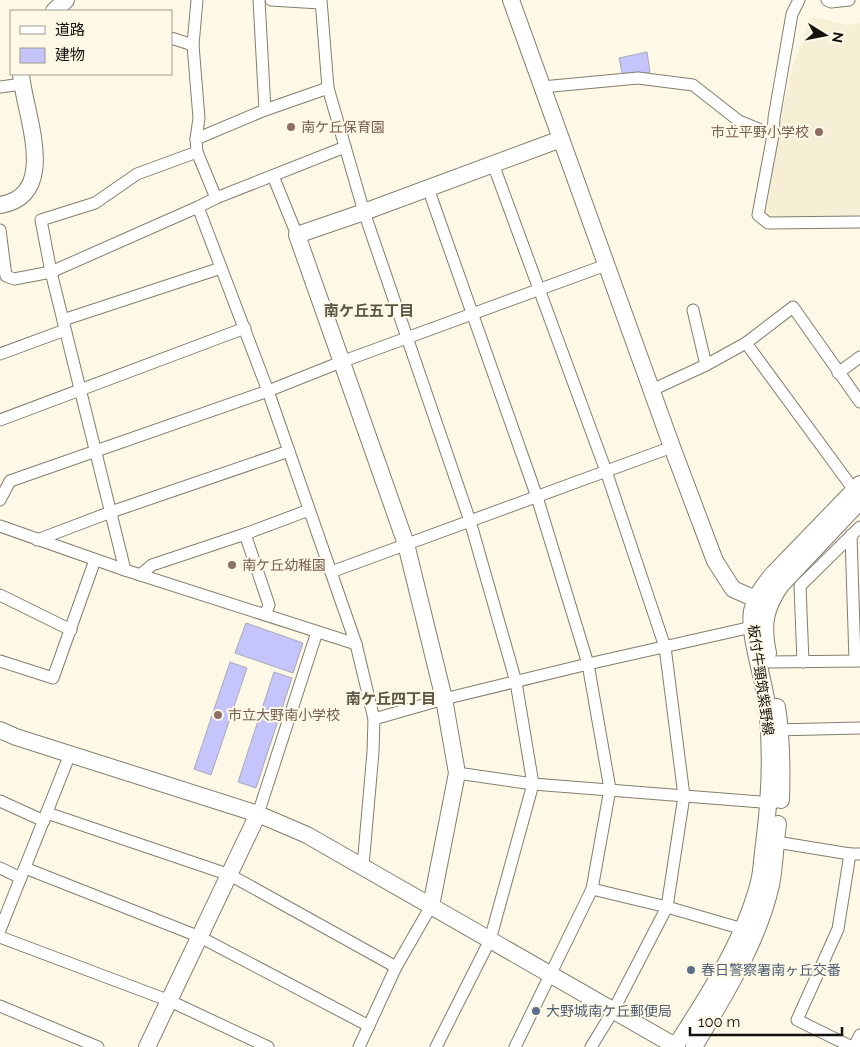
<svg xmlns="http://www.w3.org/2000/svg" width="860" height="1047" font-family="Raleway,'Noto Sans JP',sans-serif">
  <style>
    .built { fill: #f6eed5 }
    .building { fill: #c5c4fb; stroke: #a8a9ba }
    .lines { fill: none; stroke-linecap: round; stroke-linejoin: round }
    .street-casing { stroke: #837e6e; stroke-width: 13 }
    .secondary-casing { stroke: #837e6e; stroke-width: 18 }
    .street { stroke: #fff; stroke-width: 11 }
    .secondary { stroke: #fff; stroke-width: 16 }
    .education-dot { fill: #8d6e63; stroke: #fef9e7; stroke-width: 2 }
    .service-dot { fill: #5c6f8a; stroke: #fef9e7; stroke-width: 2 }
    .labels { text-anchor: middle; stroke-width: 4; stroke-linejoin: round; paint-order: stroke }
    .education-label { font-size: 14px; fill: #785e54; stroke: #fef9e7; text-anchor: start }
    .street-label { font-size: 14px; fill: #13110b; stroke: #fef9e7 }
    .service-label { font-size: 14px; fill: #4e5e75; stroke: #fef9e7; text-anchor: start }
    .neighbourhood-label { font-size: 15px; font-weight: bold; fill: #5b5647; stroke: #fef9e7 }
  </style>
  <rect width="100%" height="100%" fill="#fef9e7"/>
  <path class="built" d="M812 17 848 25 860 23V220H771L763 211 777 148 781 117 792 68Z"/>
  <g class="building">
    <path d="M647 52 650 72 623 77 619 58Z"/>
    <path d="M246 623 303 643 293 673 235 653Z"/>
    <path d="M230 662 247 668 211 775 194 769Z"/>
    <path d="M274 672 292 678 256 788 238 782Z"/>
  </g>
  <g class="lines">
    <g class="street-casing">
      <g id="street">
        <path d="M197 0 193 45 199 118 196 139 197 152 137 174 95 203 41 220 51 272 125 570 356 644"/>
        <path d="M259 0 265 110"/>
        <path d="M271 0 320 3"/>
        <path d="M321 0 328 88 364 212 470 521 516 682 533 784 490 940 436 1047"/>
        <path d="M799 0 792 14 774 118 773 135 758 215 768 223 860 222"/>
        <path d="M827 0 831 2 849 0"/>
        <path d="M171 38 193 45"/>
        <path d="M0 87 22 84"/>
        <path d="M542 87 638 78 693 85 739 121 773 135"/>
        <path d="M196 139 265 110 328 88"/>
        <path d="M197 152 216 198"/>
        <path d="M493 164 606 471 665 647 684 796 667 907 613 1011 591 1047"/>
        <path d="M273 176 297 235"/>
        <path d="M428 188 537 497 588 664 610 789 592 889 515 1047"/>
        <path d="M198 207 268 391 356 644 374 719 373 752 363 866"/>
        <path d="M0 230 6 276 14 279 51 272 198 207 216 198 345 147"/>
        <path d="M63 320 221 268"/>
        <path d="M746 343 854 490"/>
        <path d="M0 354 65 330"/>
        <path d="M706 365 746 343 793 307 860 402"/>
        <path d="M838 373 860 357"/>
        <path d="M652 390 706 365 693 310"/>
        <path d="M0 420 245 328"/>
        <path d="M0 500 10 481 268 391 341 362 606 265"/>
        <path d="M0 526 125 570"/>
        <path d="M245 534 269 605 265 615"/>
        <path d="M851 535 855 661"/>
        <path d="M37 540 111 512 289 451"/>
        <path d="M331 572 672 447"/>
        <path d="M140 575 152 565 245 534 309 510"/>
        <path d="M0 595 71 630"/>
        <path d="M0 661 53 678 95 560"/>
        <path d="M770 662 860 661"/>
        <path d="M803 662 800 586 860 527"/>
        <path d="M374 719 444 699 588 664 752 627H759"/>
        <path d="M774 730 860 728"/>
        <path d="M457 773 533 784 774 803"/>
        <path d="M0 801 44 821"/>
        <path d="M47 813 230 875 396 967"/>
        <path d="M258 814 317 632"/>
        <path d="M770 841 850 854H860"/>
        <path d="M850 854 838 929 797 1020 852 1047"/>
        <path d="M0 868 21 878"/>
        <path d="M25 868 200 937 369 1026"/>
        <path d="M592 889 667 907 743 929 747 932"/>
        <path d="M0 930 70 754"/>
        <path d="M0 937 170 1001 268 1047"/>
        <path d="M0 1006 98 1047"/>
        <path d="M359 1047 396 967 431 906"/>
        <path d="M854 1047 860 1035"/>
      </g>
    </g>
    <g class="secondary-casing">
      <g id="secondary">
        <path d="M511 0 672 447 715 561 733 589 769 605"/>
        <path d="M54 11 66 0"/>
        <path d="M0 205C61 195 24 113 21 74"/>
        <path d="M768 653C762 625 765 608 781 585L860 501"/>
        <path d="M777 707C782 738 782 768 781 800"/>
        <path d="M0 730 16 737 258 814 307 835 677 1047"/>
        <path d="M431 906 457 773 444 699 406 544 297 235 364 212 561 139"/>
        <path d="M147 1047 258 814"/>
        <path d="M675 1047C708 996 744 941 759 882 762 870 762 857 764 844 770 798 772 752 767 705 764 679 748 635 752 611 755 596 764 584 774 573L860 484"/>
        <path d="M694 1047C724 996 758 943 771 885 775 865 775 844 778 824"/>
      </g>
    </g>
    <use href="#street" class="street"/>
    <use href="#secondary" class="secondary"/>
  </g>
  <g class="education-dot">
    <circle cx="291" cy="127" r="5"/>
    <circle cx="819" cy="132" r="5"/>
    <circle cx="232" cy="565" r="5"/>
    <circle cx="218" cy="715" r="5"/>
  </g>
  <g class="service-dot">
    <circle cx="691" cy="970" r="5"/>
    <circle cx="536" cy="1011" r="5"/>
  </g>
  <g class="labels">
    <g class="education-label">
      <text x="301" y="132">南ケ丘保育園</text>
      <text x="809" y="137" text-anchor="end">市立平野小学校</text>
      <text x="242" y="570">南ケ丘幼稚園</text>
      <text x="228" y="720">市立大野南小学校</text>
    </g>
    <g class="street-label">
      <text transform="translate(761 680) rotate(82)" y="5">板付牛頸筑紫野線</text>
    </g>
    <g class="service-label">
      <text x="701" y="975">春日警察署南ヶ丘交番</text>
      <text x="546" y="1016">大野城南ケ丘郵便局</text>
    </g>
    <g class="neighbourhood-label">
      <text x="369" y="316">南ケ丘五丁目</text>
      <text x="391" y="704">南ケ丘四丁目</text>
    </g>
  </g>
  <rect x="10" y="10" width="162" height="65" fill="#fef9e7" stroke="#a09c8f"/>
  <rect x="20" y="26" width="25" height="8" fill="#ffffff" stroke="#a09c8f"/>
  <text x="55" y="35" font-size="15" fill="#13110b">道路</text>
  <rect x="20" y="48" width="25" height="15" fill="#c5c4fb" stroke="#a09c8f"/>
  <text x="55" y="60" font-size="15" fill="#13110b">建物</text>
  <g transform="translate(825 35) rotate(100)" stroke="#fef9e7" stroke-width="4" paint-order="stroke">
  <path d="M0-4L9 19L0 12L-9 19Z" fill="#13110b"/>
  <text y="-8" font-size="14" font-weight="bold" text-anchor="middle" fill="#13110b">N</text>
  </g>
  <path d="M690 1027v8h152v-8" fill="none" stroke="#13110b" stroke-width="2.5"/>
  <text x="698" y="1027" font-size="15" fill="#13110b" stroke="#fef9e7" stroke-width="4" paint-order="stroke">100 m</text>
</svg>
